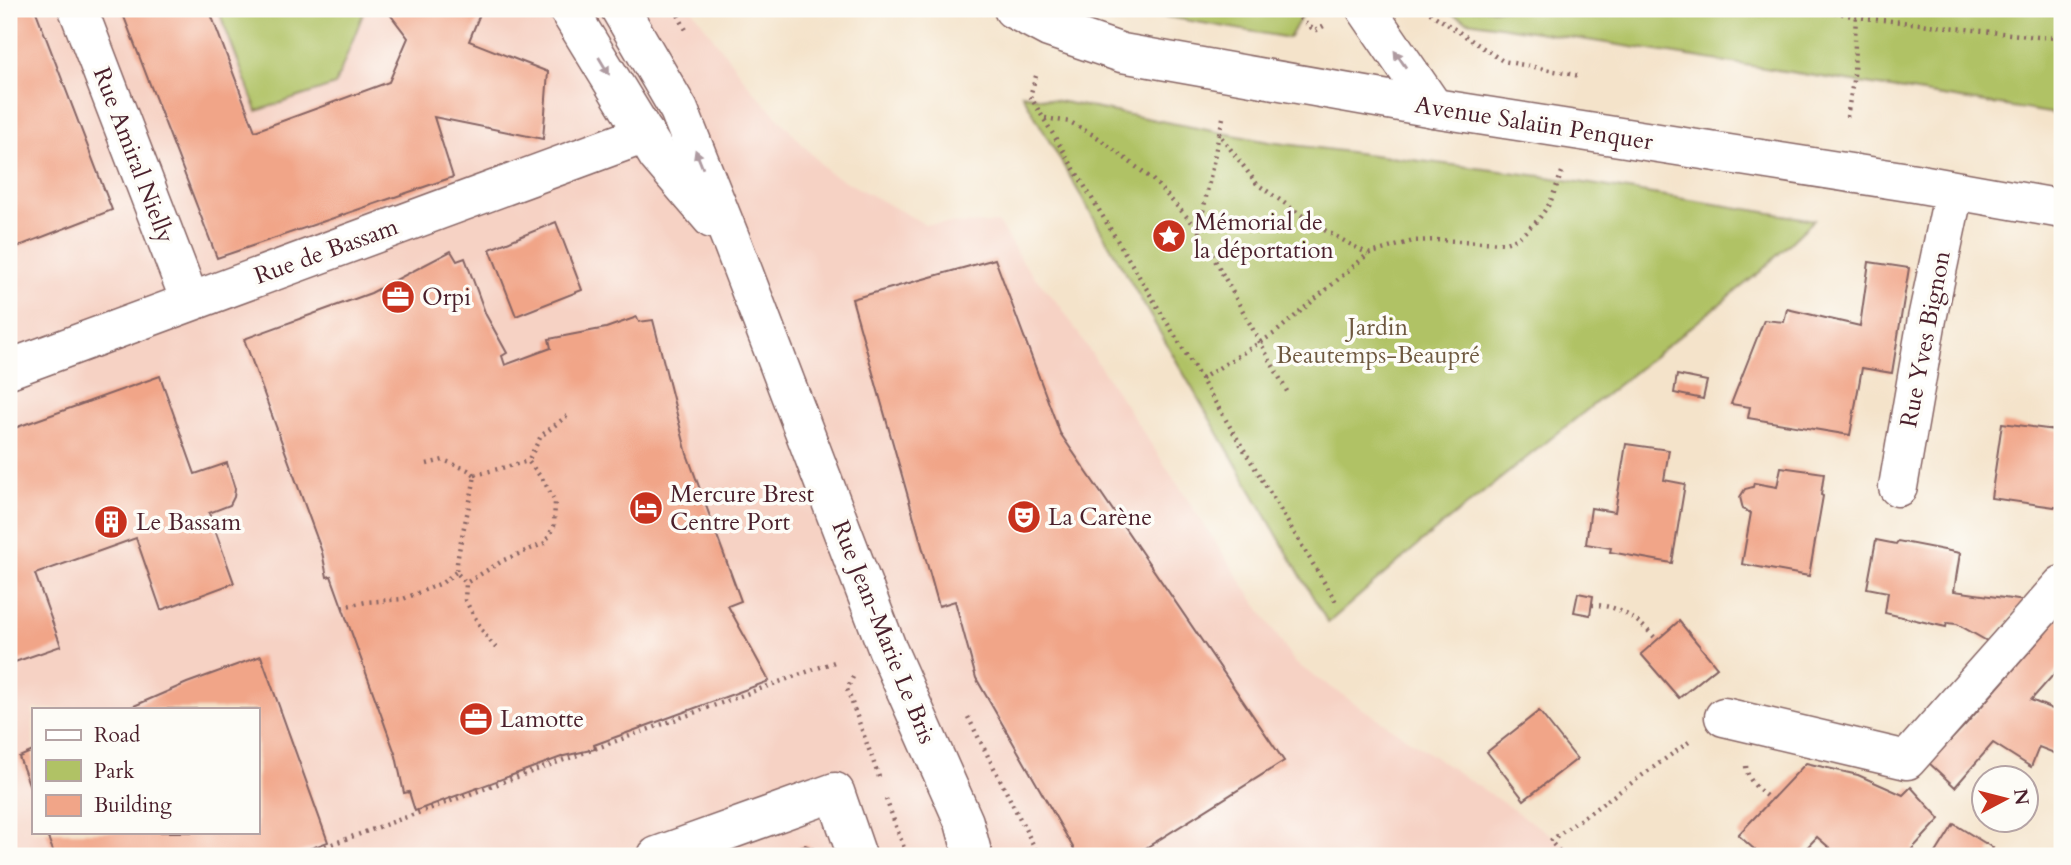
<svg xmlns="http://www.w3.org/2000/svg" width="2071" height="865" font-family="Cardo,serif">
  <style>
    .built { fill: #f6d2c4; fill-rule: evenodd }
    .green { fill: #b0c265; stroke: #7d7048; stroke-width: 2 }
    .building { fill: #f1a588 }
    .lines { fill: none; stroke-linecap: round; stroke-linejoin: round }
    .minor-casing { stroke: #866463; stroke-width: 41 }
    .major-casing { stroke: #866463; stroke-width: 41 }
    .path { stroke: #866463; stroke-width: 4.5; stroke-dasharray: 2 5; stroke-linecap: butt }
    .minor { stroke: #fff; stroke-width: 38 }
    .major { stroke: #fff; stroke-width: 38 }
    .oneway { fill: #ae9aa0 }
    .labels { text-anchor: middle; stroke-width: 7; stroke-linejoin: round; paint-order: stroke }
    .street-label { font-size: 24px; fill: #4a1f2b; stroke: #fdfcf7 }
    .poi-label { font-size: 24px; fill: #4a1f2b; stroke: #fdfcf7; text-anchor: start }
    .park-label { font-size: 24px; fill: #6e583f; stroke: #fdfcf7 }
  </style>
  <rect width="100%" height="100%" fill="#fdfcf7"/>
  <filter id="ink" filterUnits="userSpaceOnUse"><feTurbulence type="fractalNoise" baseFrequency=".0143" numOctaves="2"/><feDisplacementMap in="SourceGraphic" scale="14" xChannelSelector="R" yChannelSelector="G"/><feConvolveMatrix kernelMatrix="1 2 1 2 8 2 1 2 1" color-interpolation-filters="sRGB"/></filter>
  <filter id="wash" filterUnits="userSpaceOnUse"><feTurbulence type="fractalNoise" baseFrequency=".00686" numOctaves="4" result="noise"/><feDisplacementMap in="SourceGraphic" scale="28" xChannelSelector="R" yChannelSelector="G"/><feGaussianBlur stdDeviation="1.57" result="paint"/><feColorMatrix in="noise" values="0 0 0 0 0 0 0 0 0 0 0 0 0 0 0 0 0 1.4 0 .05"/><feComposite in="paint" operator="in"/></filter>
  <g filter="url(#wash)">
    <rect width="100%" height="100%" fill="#f4e3ca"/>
    <path class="built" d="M9 9H692L750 87 828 172 925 224 998 223 1027 268 1061 307 1295 663 1582 856H9ZM33 709H257V832H33Z"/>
    <g class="green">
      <path d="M218 9H365L335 85 257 111Z"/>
      <path d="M1121 9H1306L1289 38Z"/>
      <path d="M1442 9H2062V115L1467 21Z"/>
      <path d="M1022 94 1269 142 1541 176 1814 220 1760 272 1426 538 1328 623Z"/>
    </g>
    <g id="blocks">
      <g class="building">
        <path d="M9 9H35L112 210 9 250V195L15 193 9 175Z"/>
        <path d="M121 9H209L255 131 389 82 408 38 386 9H482L469 41 548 72 543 139 434 117 453 177 217 258Z"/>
        <path d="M556 222 582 290 516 316 490 249Z"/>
        <path d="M451 251 457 261 465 258 486 315 507 353 502 356 505 365 551 348 549 339 606 328 637 317 639 322 653 320 687 454 741 601 728 606 769 681 594 745 595 749 564 756 415 811 409 792 404 793 396 756 331 576 327 577 322 552 244 339 371 293Z"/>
        <path d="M995 259 1060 433 1284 761 1133 856H1078L976 678 955 601 939 606 852 299Z"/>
        <path d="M1869 262 1909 268 1892 373 1862 368 1850 435 1748 418 1750 407 1731 404 1764 320 1784 322 1787 309 1860 326Z"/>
        <path d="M1677 375 1707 381 1703 399 1674 393Z"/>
        <path d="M160 376 195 474 227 463 235 489 234 497 230 505 209 513 234 583 161 610 136 538 35 574 61 646 9 664V430Z"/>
        <path d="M2002 423 2062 431V508L1991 498Z"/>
        <path d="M1626 444 1669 450 1664 480 1685 484 1672 563 1610 552 1611 548 1586 544 1591 508 1615 512Z"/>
        <path d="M1781 467 1824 473 1821 495 1823 496 1809 576 1742 564 1751 513 1743 509 1740 497 1745 489 1753 487 1754 483 1777 487Z"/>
        <path d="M1876 540 1896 544 1898 541 1960 553 1954 591 2025 601 1987 641 1957 624 1947 623 1946 627 1885 613 1888 592 1867 588Z"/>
        <path d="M1578 593 1593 596 1590 615 1574 612Z"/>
        <path d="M2062 614V665L2031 700 2062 713V756L2039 747 2031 767 1993 743 1955 787 1929 763 1966 724Z"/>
        <path d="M1679 621 1717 667 1679 698 1641 654Z"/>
        <path d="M261 656 328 842 290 856H55L46 832H257V709H127L187 683Z"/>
        <path d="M1539 711 1577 759 1524 800 1487 752Z"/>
        <path d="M33 751V795L19 757Z"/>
        <path d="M1806 763 1858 775 1903 795 1911 787 1940 819 1912 849 1920 856H1839L1817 837 1799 856H1762L1738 835Z"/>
        <path d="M1954 824 1993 848 1989 853 1994 856H1934Z"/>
        <path d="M805 845 831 856H774Z"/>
      </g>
    </g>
  </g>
  <g filter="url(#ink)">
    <use href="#blocks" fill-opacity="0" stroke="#866463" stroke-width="2"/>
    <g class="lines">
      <g class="minor-casing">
        <g id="minor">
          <path d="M78 9 190 301"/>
          <path d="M1366 9 1434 108"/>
          <path d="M9 369 645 134"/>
          <path d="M1898 487 1927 319 1954 191"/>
          <path d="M1724 717 1907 760 2062 585"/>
          <path d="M657 856 835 792 857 856"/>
        </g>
      </g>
      <g class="major-casing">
        <g id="major">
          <path d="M568 9 658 156 712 219"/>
          <path d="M620 9 679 110 733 245 887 648 964 822 973 856"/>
          <path d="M1013 9 1049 28 1122 53 1434 108 1915 183 2062 209"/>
        </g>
      </g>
      <g class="path">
        <path d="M675 9 686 30"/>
        <path d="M1289 9 1315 31 1327 24"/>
        <path d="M1424 9 1503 61 1580 76"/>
        <path d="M1821 9 1856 17 2038 37 2062 38"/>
        <path d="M1036 76 1030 96 1336 602"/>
        <path d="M1847 117 1854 75 1856 9"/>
        <path d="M1045 118 1070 122 1097 137 1152 179 1199 230"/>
        <path d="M1223 118 1219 134 1257 184 1317 226 1368 254"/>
        <path d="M1219 134 1199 231 1289 395"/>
        <path d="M1201 379 1275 333 1368 254 1413 241 1436 240 1505 243 1517 239 1538 220 1550 203 1562 172"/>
        <path d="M427 464 443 460 468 470 475 475C470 508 459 540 456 572L466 583"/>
        <path d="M475 475 528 461"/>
        <path d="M1592 605C1618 604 1640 621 1657 640"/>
        <path d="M342 607 366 602 403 599 442 583 456 572"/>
        <path d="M496 648 485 635 465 600 466 583 504 560 545 543 554 526 555 502 544 481 528 461 541 436 567 416"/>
        <path d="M853 677 847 689 879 777"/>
        <path d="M968 717 1039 856"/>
        <path d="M1746 766C1748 782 1759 790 1771 800"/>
        <path d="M886 799 907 856"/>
        <path d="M299 856 837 661"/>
        <path d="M1564 856 1550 841 1689 742"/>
      </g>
      <use href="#minor" class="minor"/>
      <use href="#major" class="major"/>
    </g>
    <defs><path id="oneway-solid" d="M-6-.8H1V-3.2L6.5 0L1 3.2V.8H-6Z" transform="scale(1.75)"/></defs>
    <g class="oneway">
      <use href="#oneway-solid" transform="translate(1400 59) rotate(-125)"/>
      <use href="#oneway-solid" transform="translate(604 66) rotate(59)"/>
      <use href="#oneway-solid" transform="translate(699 159) rotate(-112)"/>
    </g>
  </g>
  <defs>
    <g id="sight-disc" transform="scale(1.75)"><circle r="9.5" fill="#c8321e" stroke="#fdfcf7"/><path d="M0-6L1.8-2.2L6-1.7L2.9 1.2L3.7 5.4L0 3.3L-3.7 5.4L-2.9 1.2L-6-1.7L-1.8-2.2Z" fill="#fff"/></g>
    <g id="office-disc" transform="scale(1.75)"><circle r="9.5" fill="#c8321e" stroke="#fdfcf7"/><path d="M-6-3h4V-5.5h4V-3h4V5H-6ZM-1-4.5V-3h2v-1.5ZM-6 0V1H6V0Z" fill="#fff"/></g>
    <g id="hotel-disc" transform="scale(1.75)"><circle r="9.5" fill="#c8321e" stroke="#fdfcf7"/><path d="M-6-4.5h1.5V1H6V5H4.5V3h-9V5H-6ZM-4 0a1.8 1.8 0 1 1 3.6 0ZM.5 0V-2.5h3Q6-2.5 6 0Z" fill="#fff"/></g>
    <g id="theatre-disc" transform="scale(1.75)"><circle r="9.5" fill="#c8321e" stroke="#fdfcf7"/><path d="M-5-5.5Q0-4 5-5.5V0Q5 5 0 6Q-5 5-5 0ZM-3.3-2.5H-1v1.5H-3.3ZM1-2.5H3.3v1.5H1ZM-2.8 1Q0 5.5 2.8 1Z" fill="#fff"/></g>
    <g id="building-disc" transform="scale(1.75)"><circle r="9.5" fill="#c8321e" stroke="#fdfcf7"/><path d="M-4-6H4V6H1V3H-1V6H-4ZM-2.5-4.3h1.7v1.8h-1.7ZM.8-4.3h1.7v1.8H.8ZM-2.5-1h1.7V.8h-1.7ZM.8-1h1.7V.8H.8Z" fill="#fff"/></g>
  </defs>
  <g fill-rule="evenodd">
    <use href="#sight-disc" x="1169" y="236"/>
    <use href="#office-disc" x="398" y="297"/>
    <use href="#hotel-disc" x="646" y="508"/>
    <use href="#theatre-disc" x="1024" y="517"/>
    <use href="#building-disc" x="111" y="522"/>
    <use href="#office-disc" x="476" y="719"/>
  </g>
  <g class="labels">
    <g class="street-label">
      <text transform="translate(1534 123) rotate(9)" y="8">Avenue Salaün Penquer</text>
      <text transform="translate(134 155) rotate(69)" y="8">Rue Amiral Nielly</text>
      <text transform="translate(326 251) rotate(-20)" y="8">Rue de Bassam</text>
      <text transform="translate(1925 339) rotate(-79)" y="8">Rue Yves Bignon</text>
      <text transform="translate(884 632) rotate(68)" y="8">Rue Jean-Marie Le Bris</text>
    </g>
    <g class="poi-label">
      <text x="1194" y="230">Mémorial de<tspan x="1194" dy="28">la déportation</tspan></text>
      <text x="422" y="305">Orpi</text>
      <text x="670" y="502">Mercure Brest<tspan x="670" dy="28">Centre Port</tspan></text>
      <text x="1048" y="525">La Carène</text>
      <text x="136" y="530">Le Bassam</text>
      <text x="500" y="727">Lamotte</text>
    </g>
    <g class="park-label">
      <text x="1378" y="335">Jardin<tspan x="1378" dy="28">Beautemps-Beaupré</tspan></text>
    </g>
  </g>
  <rect width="2071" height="865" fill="none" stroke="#fdfcf7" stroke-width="35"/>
  <rect x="32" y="708" width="228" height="126" fill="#fdfcf7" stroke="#b5a4a5" stroke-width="2"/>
  <rect x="46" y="730" width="35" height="10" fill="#ffffff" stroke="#b5a4a5" stroke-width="2"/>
  <text x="94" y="742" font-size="21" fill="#4a1f2b">Road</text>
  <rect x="46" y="760" width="35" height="21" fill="#b0c265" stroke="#b5a4a5" stroke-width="2"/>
  <text x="94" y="778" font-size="21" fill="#4a1f2b">Park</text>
  <rect x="46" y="795" width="35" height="21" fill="#f1a588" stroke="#b5a4a5" stroke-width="2"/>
  <text x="94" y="812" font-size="21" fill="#4a1f2b">Building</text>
  <g transform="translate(2005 799) rotate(83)"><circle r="33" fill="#fdfcf7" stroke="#b5a4a5" stroke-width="2"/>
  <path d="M0-5L12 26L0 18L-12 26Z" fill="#c8321e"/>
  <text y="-10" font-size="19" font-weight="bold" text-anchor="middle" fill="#4a1f2b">N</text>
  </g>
</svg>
